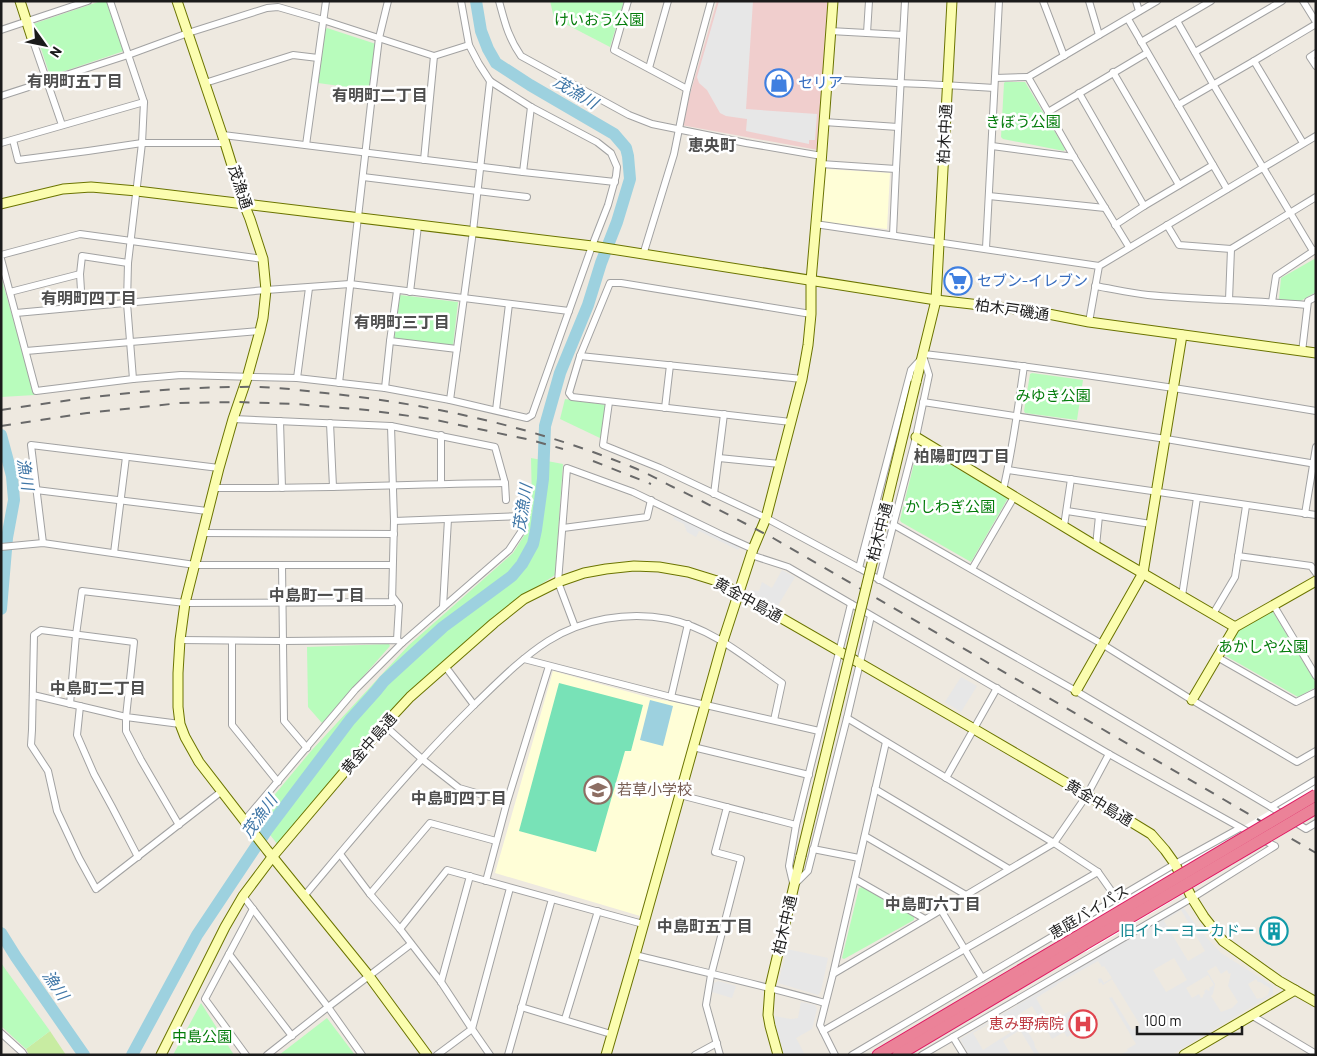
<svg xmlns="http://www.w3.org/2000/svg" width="1317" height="1056" font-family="Barlow,'Noto Sans JP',sans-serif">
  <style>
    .commercial { fill: #f0cecd }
    .education { fill: #fffed7 }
    .grass { fill: #c8eca2 }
    .park { fill: #b8fcbc }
    .pitch { fill: #78e2b7 }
    .parking { fill: #e7e7e7; fill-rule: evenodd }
    .water { fill: #9dd1df }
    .pier { fill: #fff }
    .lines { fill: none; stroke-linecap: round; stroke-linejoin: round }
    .river { stroke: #9dd1df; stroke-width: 12 }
    .street-casing { stroke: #a2a2a2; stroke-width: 8 }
    .secondary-casing { stroke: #6b7400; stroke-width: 11 }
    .highway-casing { stroke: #df1962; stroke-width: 13 }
    .street { stroke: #fff; stroke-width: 6 }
    .secondary { stroke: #fbfdaf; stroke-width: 9 }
    .highway { stroke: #eb8298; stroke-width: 11 }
    .rail { stroke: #696969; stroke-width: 2; stroke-dasharray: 10 10; stroke-linecap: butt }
    .secondary-bridge-casing { stroke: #6b7400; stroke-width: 11; stroke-linecap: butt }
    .highway-bridge-casing { stroke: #df1962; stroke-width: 13; stroke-linecap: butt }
    .secondary-bridge { stroke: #fbfdaf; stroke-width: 9 }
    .highway-bridge { stroke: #eb8298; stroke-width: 11 }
    .labels { text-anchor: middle; stroke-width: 5; stroke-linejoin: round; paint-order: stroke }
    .park-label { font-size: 15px; fill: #057d0c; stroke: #fff }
    .shop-label { font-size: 15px; fill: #366cbe; stroke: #fff; text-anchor: start }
    .street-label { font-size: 15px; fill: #1b1b1b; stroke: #fff }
    .education-label { font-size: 15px; fill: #785e54; stroke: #fff; text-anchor: start }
    .culture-label { font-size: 15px; fill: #0d838f; stroke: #fff; text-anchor: end }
    .health-label { font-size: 15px; fill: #be3a42; stroke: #fff; text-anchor: end }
    .neighbourhood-label { font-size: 16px; font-weight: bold; fill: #4e4e4e; stroke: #fff }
    .water-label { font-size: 16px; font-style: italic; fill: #4077a7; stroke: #fff }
  </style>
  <rect width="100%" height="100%" fill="#eee9e0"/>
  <path class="commercial" d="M717 1H831L818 150 681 125Z"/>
  <g class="education">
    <path d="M826 169 890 173 887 229 822 222Z"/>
    <path d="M553 671 651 698 702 707 640 916 495 873Z"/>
  </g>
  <path class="grass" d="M50 1031 66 1055H29L26 1049Z"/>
  <g class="park">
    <path d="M101 1H106L124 51 50 76 33 24Z"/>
    <path d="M550 1H624L610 47 554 18Z"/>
    <path d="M327 28 376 44 369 90 318 83 324 32Z"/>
    <path d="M1005 82H1025L1065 149 1064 151 1003 139 1001 137 1004 83Z"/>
    <path d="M1316 258V292L1299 302 1279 299 1281 278Z"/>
    <path d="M1 277 35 395 1 397Z"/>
    <path d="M400 295 458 302 453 346 394 338Z"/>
    <path d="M1032 373 1083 380 1077 420 1025 413 1024 411 1030 374Z"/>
    <path d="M565 399 607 405 602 439 560 419Z"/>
    <path d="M918 447H920L1008 498 971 562 901 522 900 520Z"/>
    <path d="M531 458 563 464 555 575 522 597 492 620 411 690 278 845 256 817 311 751 409 645 513 553 525 534 532 504Z"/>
    <path d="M1270 612H1273L1316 683V687L1298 697 1224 655V653L1236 632Z"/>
    <path d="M389 644 390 646 322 723 308 707 307 647Z"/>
    <path d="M862 887 914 917V920L844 959 842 958 859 888Z"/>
    <path d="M1 963 50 1031 26 1049 1 1026Z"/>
    <path d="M201 1003 234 1055H173Z"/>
    <path d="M327 1018 355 1055H279Z"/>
  </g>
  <path class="pitch" d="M559 683 643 705 631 751H625L596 852 519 831Z"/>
  <g class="parking">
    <path d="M719 1H753L746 109 817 114 815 140H809V144L746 131 747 119 726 116 720 113 707 90 699 83 697 77Z"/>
    <path d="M676 513 741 545 738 550 699 531 696 537 687 532 684 524 673 519Z"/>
    <path d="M782 570 795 577 776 609 750 595 751 590 759 591 762 582 772 588Z"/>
    <path d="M961 677 977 686 961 712 945 702Z"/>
    <path d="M1183 907 1198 928 1221 953 1273 986V994L1171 1055H1119L1128 1051 1127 1049 1136 1044 1109 998 1112 997 1132 1030 1140 1025 1112 979 1103 985 1101 982 1099 984 1098 979 1101 978 1104 983 1112 978 1104 966 1102 967 1098 961 1057 984V985L1036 998 1050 1022 1054 1020 1057 1025 1065 1020 1063 1015 1072 1010 1074 1013 1070 1015 1074 1022 1071 1024 1072 1027 1071 1028 1074 1033 1067 1037 1064 1032 1052 1039 1032 1006 1018 1015 1034 1042 1035 1047 1040 1055H1035L1020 1030 1003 1041 1011 1055H969L960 1039ZM1181 910 1205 951 1188 961 1164 921ZM1174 958 1187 980 1166 992 1153 970ZM1216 966 1221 974 1227 970 1229 974 1231 973 1228 986 1238 1002 1232 1008 1221 1012 1211 996 1213 994 1215 984 1207 971ZM1208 975 1214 985 1209 988 1210 990 1208 991 1207 989 1204 991 1205 993 1203 995V997L1201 998 1199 994 1192 998 1186 988ZM1256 979 1258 982H1260L1270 988 1268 995 1261 999 1260 998 1257 999 1248 984ZM1002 1016 1011 1032 983 1050 973 1033Z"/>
    <path d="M787 949 828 958 821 991 818 995 778 983Z"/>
    <path d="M718 981 736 986 732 998 712 992 714 983Z"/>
    <path d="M801 1002 815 1005 817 1009 812 1029 796 1038 805 1055H784L777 1035 774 1016 791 1019 798 1018Z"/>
  </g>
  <path class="water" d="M650 700 673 706 663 746 640 740Z"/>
  <path class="pier" d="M1316 783V815L1086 952 1072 928Z"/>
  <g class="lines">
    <g class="river">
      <path d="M1 435 12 476 14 500 7 538 1 609"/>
      <path d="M1 933 16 957 84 1055"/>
      <path d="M132 1055 197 935 267 830 350 720 376 691 384 681 443 627 512 576 522 564 533 544 536 530 543 479 545 426 560 373 588 305 601 263 617 222 630 179 628 156 626 148 614 134 530 85 496 63 488 49 481 31 476 1"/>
    </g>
    <g class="street-casing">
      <g id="street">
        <path d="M110 1 144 102 142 143 128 263 127 303 133 379"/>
        <path d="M499 1C505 23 508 37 521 56L629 115 652 124 746 143 822 156"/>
        <path d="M628 1 614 50 687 89"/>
        <path d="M1043 1 1064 56"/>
        <path d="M1089 1 1099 35"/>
        <path d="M1136 1 1139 11"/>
        <path d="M1303 1 1316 22"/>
        <path d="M1128 19 1227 189"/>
        <path d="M1177 21 1213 84 1313 251"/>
        <path d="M1 30 88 1"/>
        <path d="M830 31 903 35"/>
        <path d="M867 33 869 1"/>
        <path d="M32 38 62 125"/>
        <path d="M1141 42 1211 1"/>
        <path d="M1195 52 1282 1"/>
        <path d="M1316 53 1310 57 1316 66"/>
        <path d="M1254 61 1303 143"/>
        <path d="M649 68 668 1"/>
        <path d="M1113 72 1179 185"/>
        <path d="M995 78 1028 77"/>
        <path d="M827 79C883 83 938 84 994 88"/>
        <path d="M205 83 293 55 318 58"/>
        <path d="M1079 93 1144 206"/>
        <path d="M1 96 128 55 188 33 267 8 278 7 323 20 434 56 469 45"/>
        <path d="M1178 105 1254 61 1316 24"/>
        <path d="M1048 112 1147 53"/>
        <path d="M824 122 898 127"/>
        <path d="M223 135 523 172 615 182"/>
        <path d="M13 140 18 160 88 151 142 143H225"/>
        <path d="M1 143 144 102"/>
        <path d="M306 145 326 1"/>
        <path d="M992 146 1074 157"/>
        <path d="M424 160 434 56"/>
        <path d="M821 164 896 169"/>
        <path d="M523 172 531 107"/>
        <path d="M363 177 527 197"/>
        <path d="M989 196 1105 208"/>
        <path d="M815 224 1099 266"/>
        <path d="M1115 225 1144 206 1213 165"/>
        <path d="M1167 225 1179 245 1231 249 1316 197"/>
        <path d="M893 235 896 169 905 1"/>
        <path d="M1129 247 1074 157 1028 77 1157 1"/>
        <path d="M986 248 999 1"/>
        <path d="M1 255 80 234 263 259"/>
        <path d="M643 255 674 154 687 89 711 1"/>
        <path d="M1 259 36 391 133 379 181 375 297 378 385 388 450 400 527 418 532 415 592 246 608 205 616 176 617 167 611 153 597 142 531 107 490 81 479 64 469 45 461 1"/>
        <path d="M1095 286C1113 289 1130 293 1148 295 1201 300 1254 300 1307 305"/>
        <path d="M10 292 80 274"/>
        <path d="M410 292 418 226"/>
        <path d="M1229 300 1231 249"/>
        <path d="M1272 302 1276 276 1315 250"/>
        <path d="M82 307 80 274 82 256 128 263"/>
        <path d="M16 313 266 290 350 284 569 311"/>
        <path d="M1089 322 1099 266 1316 136"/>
        <path d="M390 341 457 349"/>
        <path d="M26 351 260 331"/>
        <path d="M1302 352 1308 301 1316 297"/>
        <path d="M924 354C1055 369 1185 389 1316 411"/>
        <path d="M580 356 802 379"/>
        <path d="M297 378 309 288"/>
        <path d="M339 383 372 95 379 38 388 1"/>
        <path d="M385 388 390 341 397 291"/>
        <path d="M450 400 473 231 490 81"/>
        <path d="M609 402 603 445 660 468 766 518 859 568 1076 691 1271 807"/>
        <path d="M923 402 1166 439 1316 464"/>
        <path d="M665 408 670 365"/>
        <path d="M496 410 509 304"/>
        <path d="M280 421 282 488"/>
        <path d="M791 422 572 397 569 393 580 356 610 283H621L811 314"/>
        <path d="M330 423 333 487"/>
        <path d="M441 435V484"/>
        <path d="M719 458 780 464"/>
        <path d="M1008 470 1316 515"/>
        <path d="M505 483 506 500"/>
        <path d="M213 488C311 489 408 484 505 483L495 447 391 426 233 419"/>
        <path d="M36 490 207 511"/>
        <path d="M1003 490C1013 449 1018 407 1024 366"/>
        <path d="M714 494 724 414"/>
        <path d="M1067 511 1151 524"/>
        <path d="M1305 514 1316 447"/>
        <path d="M894 525 1102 644 1192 700 1297 762 1316 751"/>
        <path d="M1064 526 1071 479"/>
        <path d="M563 528 647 517 651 500"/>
        <path d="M202 533 394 534"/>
        <path d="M43 543 31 445 219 468"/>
        <path d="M1096 546 1099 516"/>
        <path d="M1 547 43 543 195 565H392"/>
        <path d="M114 553 126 457"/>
        <path d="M751 555 788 567 1109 754 1252 834"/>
        <path d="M1238 556 1311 566 1316 573"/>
        <path d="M282 565 284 721 307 748"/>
        <path d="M859 568 911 370 921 359"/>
        <path d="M972 569 1014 497"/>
        <path d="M879 580 916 437 929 375 923 356"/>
        <path d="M392 596 399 605 397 640"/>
        <path d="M1182 596 1197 498"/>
        <path d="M1274 606 1316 676"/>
        <path d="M443 607 448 519"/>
        <path d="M1213 614 1235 577 1246 506"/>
        <path d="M575 627 558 582 567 468 633 492 722 535 753 549"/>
        <path d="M180 640 282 641 397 640 402 643 509 550 521 532 524 516 394 521"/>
        <path d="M232 641V725L278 782"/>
        <path d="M1217 657 1296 702 1316 692"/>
        <path d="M524 659 671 697 819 731"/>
        <path d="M445 666 474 705"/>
        <path d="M33 695 126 717V731L141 760 179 825"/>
        <path d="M671 697 688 624"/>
        <path d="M70 704 76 635 82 591 185 603 392 602 394 521 391 426"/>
        <path d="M80 706 77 735 94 774 112 807 138 857"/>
        <path d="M847 718 1054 843 1098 872 1117 899"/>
        <path d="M180 724 126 717 134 642 41 630 34 635 32 730 31 745 48 771 57 811 79 858 96 889 222 791"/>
        <path d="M384 725 422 759 459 788 507 802"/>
        <path d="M693 747 809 775"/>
        <path d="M946 778 997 688"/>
        <path d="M875 789 1009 869"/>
        <path d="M680 795 796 825"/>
        <path d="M1285 816 1271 807 1316 780"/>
        <path d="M245 820 355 690 402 643"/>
        <path d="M1293 821 1306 829 1316 823"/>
        <path d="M865 836 966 895"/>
        <path d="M813 849 859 858"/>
        <path d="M340 854 370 894 400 929 441 982 472 1029 490 1055"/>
        <path d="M855 879 925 919"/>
        <path d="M486 881 507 802 549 666"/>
        <path d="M793 883 789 866 796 825 851 604"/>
        <path d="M795 884 808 871 847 718 871 616"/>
        <path d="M370 894 430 823 496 841"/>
        <path d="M305 895C359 831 413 765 473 706 497 683 520 659 548 641 582 619 628 611 668 619 712 628 746 658 782 683L774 720"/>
        <path d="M243 896 328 1007 362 1055"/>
        <path d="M941 910 982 978"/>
        <path d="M400 929 447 870 643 924"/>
        <path d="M229 954 292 1036"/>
        <path d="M635 955C699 971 762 985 825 1003"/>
        <path d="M833 974 1054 843 1087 795 1109 754"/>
        <path d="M441 982 470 876"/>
        <path d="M521 1007 611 1034"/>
        <path d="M1251 1015 1316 1054"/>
        <path d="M565 1019 598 911"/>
        <path d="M823 1031 1098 872"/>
        <path d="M1 1033 22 1052 24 1055"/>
        <path d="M953 1037 964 1055"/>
        <path d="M246 1055 205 999 253 909"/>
        <path d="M267 1055 328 1007 411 944"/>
        <path d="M437 1055 472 1029 510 888"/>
        <path d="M508 1055 552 899"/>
        <path d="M695 1055 717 1043"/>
        <path d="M720 1055 706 1005 711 975 741 859 715 852 727 807"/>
        <path d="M835 1055 820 1025 833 974 886 742"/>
        <path d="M852 1055 1175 864 1240 828"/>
        <path d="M922 1055 1192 898 1275 846 1263 840"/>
      </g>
    </g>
    <g class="secondary-casing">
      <g id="secondary">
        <path d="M20 1 32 38"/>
        <path d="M177 1 225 143 244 204 250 219 263 259 266 290 263 318 260 331 247 378 233 419 219 468 185 603 180 640 178 673V707L180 724 185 737 199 762 267 850 369 976 427 1055"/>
        <path d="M1 204 63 189 91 187 137 191 592 246 936 300 1033 311 1089 322 1316 353"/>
        <path d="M916 382 936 300 952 1"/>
        <path d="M916 437 1096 546 1235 627"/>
        <path d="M1076 691 1143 573 1182 335"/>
        <path d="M1192 700 1235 627 1316 581"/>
        <path d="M161 1055 225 927 243 896 273 856 384 725 410 697 494 623 524 599 558 582 584 573 606 569 634 566 659 567 688 572 717 581 974 729 1087 795 1151 834 1165 850 1175 864 1192 898 1204 917 1223 941 1279 981 1316 1002"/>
        <path d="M606 1055 635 955 723 641 753 549 766 518 802 379 808 345 811 314V281L821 164 833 1"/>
        <path d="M778 1055 770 1026 768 1015 770 987 801 856"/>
        <path d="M1184 1055 1295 990"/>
      </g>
    </g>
    <g class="highway-casing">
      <g id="highway">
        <path d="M878 1055 1077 937"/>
        <path d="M898 1055 1083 945"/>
      </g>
    </g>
    <use href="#street" class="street"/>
    <use href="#secondary" class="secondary"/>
    <use href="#highway" class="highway"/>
    <g class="rail">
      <path d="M1 410C81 398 160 387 241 387 269 386 298 390 325 393 432 404 538 428 637 469 649 474 661 481 673 487 707 503 740 521 773 538L1316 853"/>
      <path d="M1 426 87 413 180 403 238 402 296 404 367 410 431 419 531 440 563 449"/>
      <path d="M593 461 651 484"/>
    </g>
    <g class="secondary-bridge-casing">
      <path id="secondary-bridge" d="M801 856 916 382"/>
    </g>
    <g class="highway-bridge-casing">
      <g id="highway-bridge">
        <path d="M1077 937 1316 795"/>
        <path d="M1083 945 1316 808"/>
      </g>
    </g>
    <use href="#secondary-bridge" class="secondary-bridge"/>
    <use href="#highway-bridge" class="highway-bridge"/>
  </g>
  <defs>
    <g id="shop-ring" transform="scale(1.4375)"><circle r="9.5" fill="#fff" stroke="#3f7fe0" stroke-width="1.5"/><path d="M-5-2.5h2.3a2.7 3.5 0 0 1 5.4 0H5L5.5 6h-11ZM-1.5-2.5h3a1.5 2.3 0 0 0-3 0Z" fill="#3f7fe0"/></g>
    <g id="supermarket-ring" transform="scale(1.4375)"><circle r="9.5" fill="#fff" stroke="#3f7fe0" stroke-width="1.5"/><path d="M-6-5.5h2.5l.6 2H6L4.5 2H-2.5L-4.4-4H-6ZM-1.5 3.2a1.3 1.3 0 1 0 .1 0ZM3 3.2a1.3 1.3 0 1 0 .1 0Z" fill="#3f7fe0"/></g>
    <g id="school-ring" transform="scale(1.4375)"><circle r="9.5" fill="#fff" stroke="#8d6e63" stroke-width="1.5"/><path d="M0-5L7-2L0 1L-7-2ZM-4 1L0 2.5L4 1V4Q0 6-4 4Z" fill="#8d6e63"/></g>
    <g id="building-ring" transform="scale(1.4375)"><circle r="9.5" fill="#fff" stroke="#0f9aa8" stroke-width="1.5"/><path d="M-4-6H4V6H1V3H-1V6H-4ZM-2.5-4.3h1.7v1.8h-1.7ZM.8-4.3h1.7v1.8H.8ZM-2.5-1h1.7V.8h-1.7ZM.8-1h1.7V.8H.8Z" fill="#0f9aa8"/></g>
    <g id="hospital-ring" transform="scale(1.4375)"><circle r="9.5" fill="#fff" stroke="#e0444e" stroke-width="1.5"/><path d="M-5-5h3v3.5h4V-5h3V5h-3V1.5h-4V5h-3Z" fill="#e0444e"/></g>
  </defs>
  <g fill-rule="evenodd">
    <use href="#shop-ring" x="779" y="83"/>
    <use href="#supermarket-ring" x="958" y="281"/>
    <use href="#school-ring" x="598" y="790"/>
    <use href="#building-ring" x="1274" y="931"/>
    <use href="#hospital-ring" x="1083" y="1024"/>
  </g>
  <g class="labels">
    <g class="park-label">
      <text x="599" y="25">けいおう公園</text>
      <text x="1023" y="127">きぼう公園</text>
      <text x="1053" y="401">みゆき公園</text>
      <text x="950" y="512">かしわぎ公園</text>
      <text x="1263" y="652">あかしや公園</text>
      <text x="202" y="1042">中島公園</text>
    </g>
    <g class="shop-label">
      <text x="798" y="88">セリア</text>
      <text x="977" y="286">セブン-イレブン</text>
    </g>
    <g class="street-label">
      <text transform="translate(945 134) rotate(-87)" y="5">柏木中通</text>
      <text transform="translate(240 187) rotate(72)" y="5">茂漁通</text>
      <text transform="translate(1012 310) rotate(8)" y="5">柏木戸磯通</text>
      <text transform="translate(880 532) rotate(-76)" y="5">柏木中通</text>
      <text transform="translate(748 600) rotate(29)" y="5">黄金中島通</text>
      <text transform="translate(369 744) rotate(-49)" y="5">黄金中島通</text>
      <text transform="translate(1099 803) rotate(31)" y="5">黄金中島通</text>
      <text transform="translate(1089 912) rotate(-31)" y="5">恵庭バイパス</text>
      <text transform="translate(785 925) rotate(-77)" y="5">柏木中通</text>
    </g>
    <g class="education-label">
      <text x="617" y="795">若草小学校</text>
    </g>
    <g class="culture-label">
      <text x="1255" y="936">旧イトーヨーカドー</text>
    </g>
    <g class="health-label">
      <text x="1064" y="1029">恵み野病院</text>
    </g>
    <g class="neighbourhood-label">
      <text x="75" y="87">有明町五丁目</text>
      <text x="380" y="101">有明町二丁目</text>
      <text x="712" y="151">恵央町</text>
      <text x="89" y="304">有明町四丁目</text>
      <text x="402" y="328">有明町三丁目</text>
      <text x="962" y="462">柏陽町四丁目</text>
      <text x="317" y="601">中島町一丁目</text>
      <text x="98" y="694">中島町二丁目</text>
      <text x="459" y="804">中島町四丁目</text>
      <text x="933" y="910">中島町六丁目</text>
      <text x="705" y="932">中島町五丁目</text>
    </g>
    <g class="water-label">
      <text transform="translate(576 92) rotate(31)" y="6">茂漁川</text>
      <text transform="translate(26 474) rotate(81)" y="6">漁川</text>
      <text transform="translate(522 508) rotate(-81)" y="6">茂漁川</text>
      <text transform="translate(259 816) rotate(-54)" y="6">茂漁川</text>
      <text transform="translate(56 985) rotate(56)" y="6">漁川</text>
    </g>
  </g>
  <rect width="1317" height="1056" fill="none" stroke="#1b1b1b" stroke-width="5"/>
  <g transform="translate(45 45) rotate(123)" stroke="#ffffff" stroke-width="4" paint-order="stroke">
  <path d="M0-4L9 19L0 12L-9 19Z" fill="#1b1b1b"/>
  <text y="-8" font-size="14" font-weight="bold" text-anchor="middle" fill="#1b1b1b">N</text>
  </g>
  <path d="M1137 1026v8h105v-8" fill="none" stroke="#1b1b1b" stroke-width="2.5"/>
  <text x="1144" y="1026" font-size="15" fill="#1b1b1b" stroke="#ffffff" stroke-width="4" paint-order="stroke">100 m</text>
</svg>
